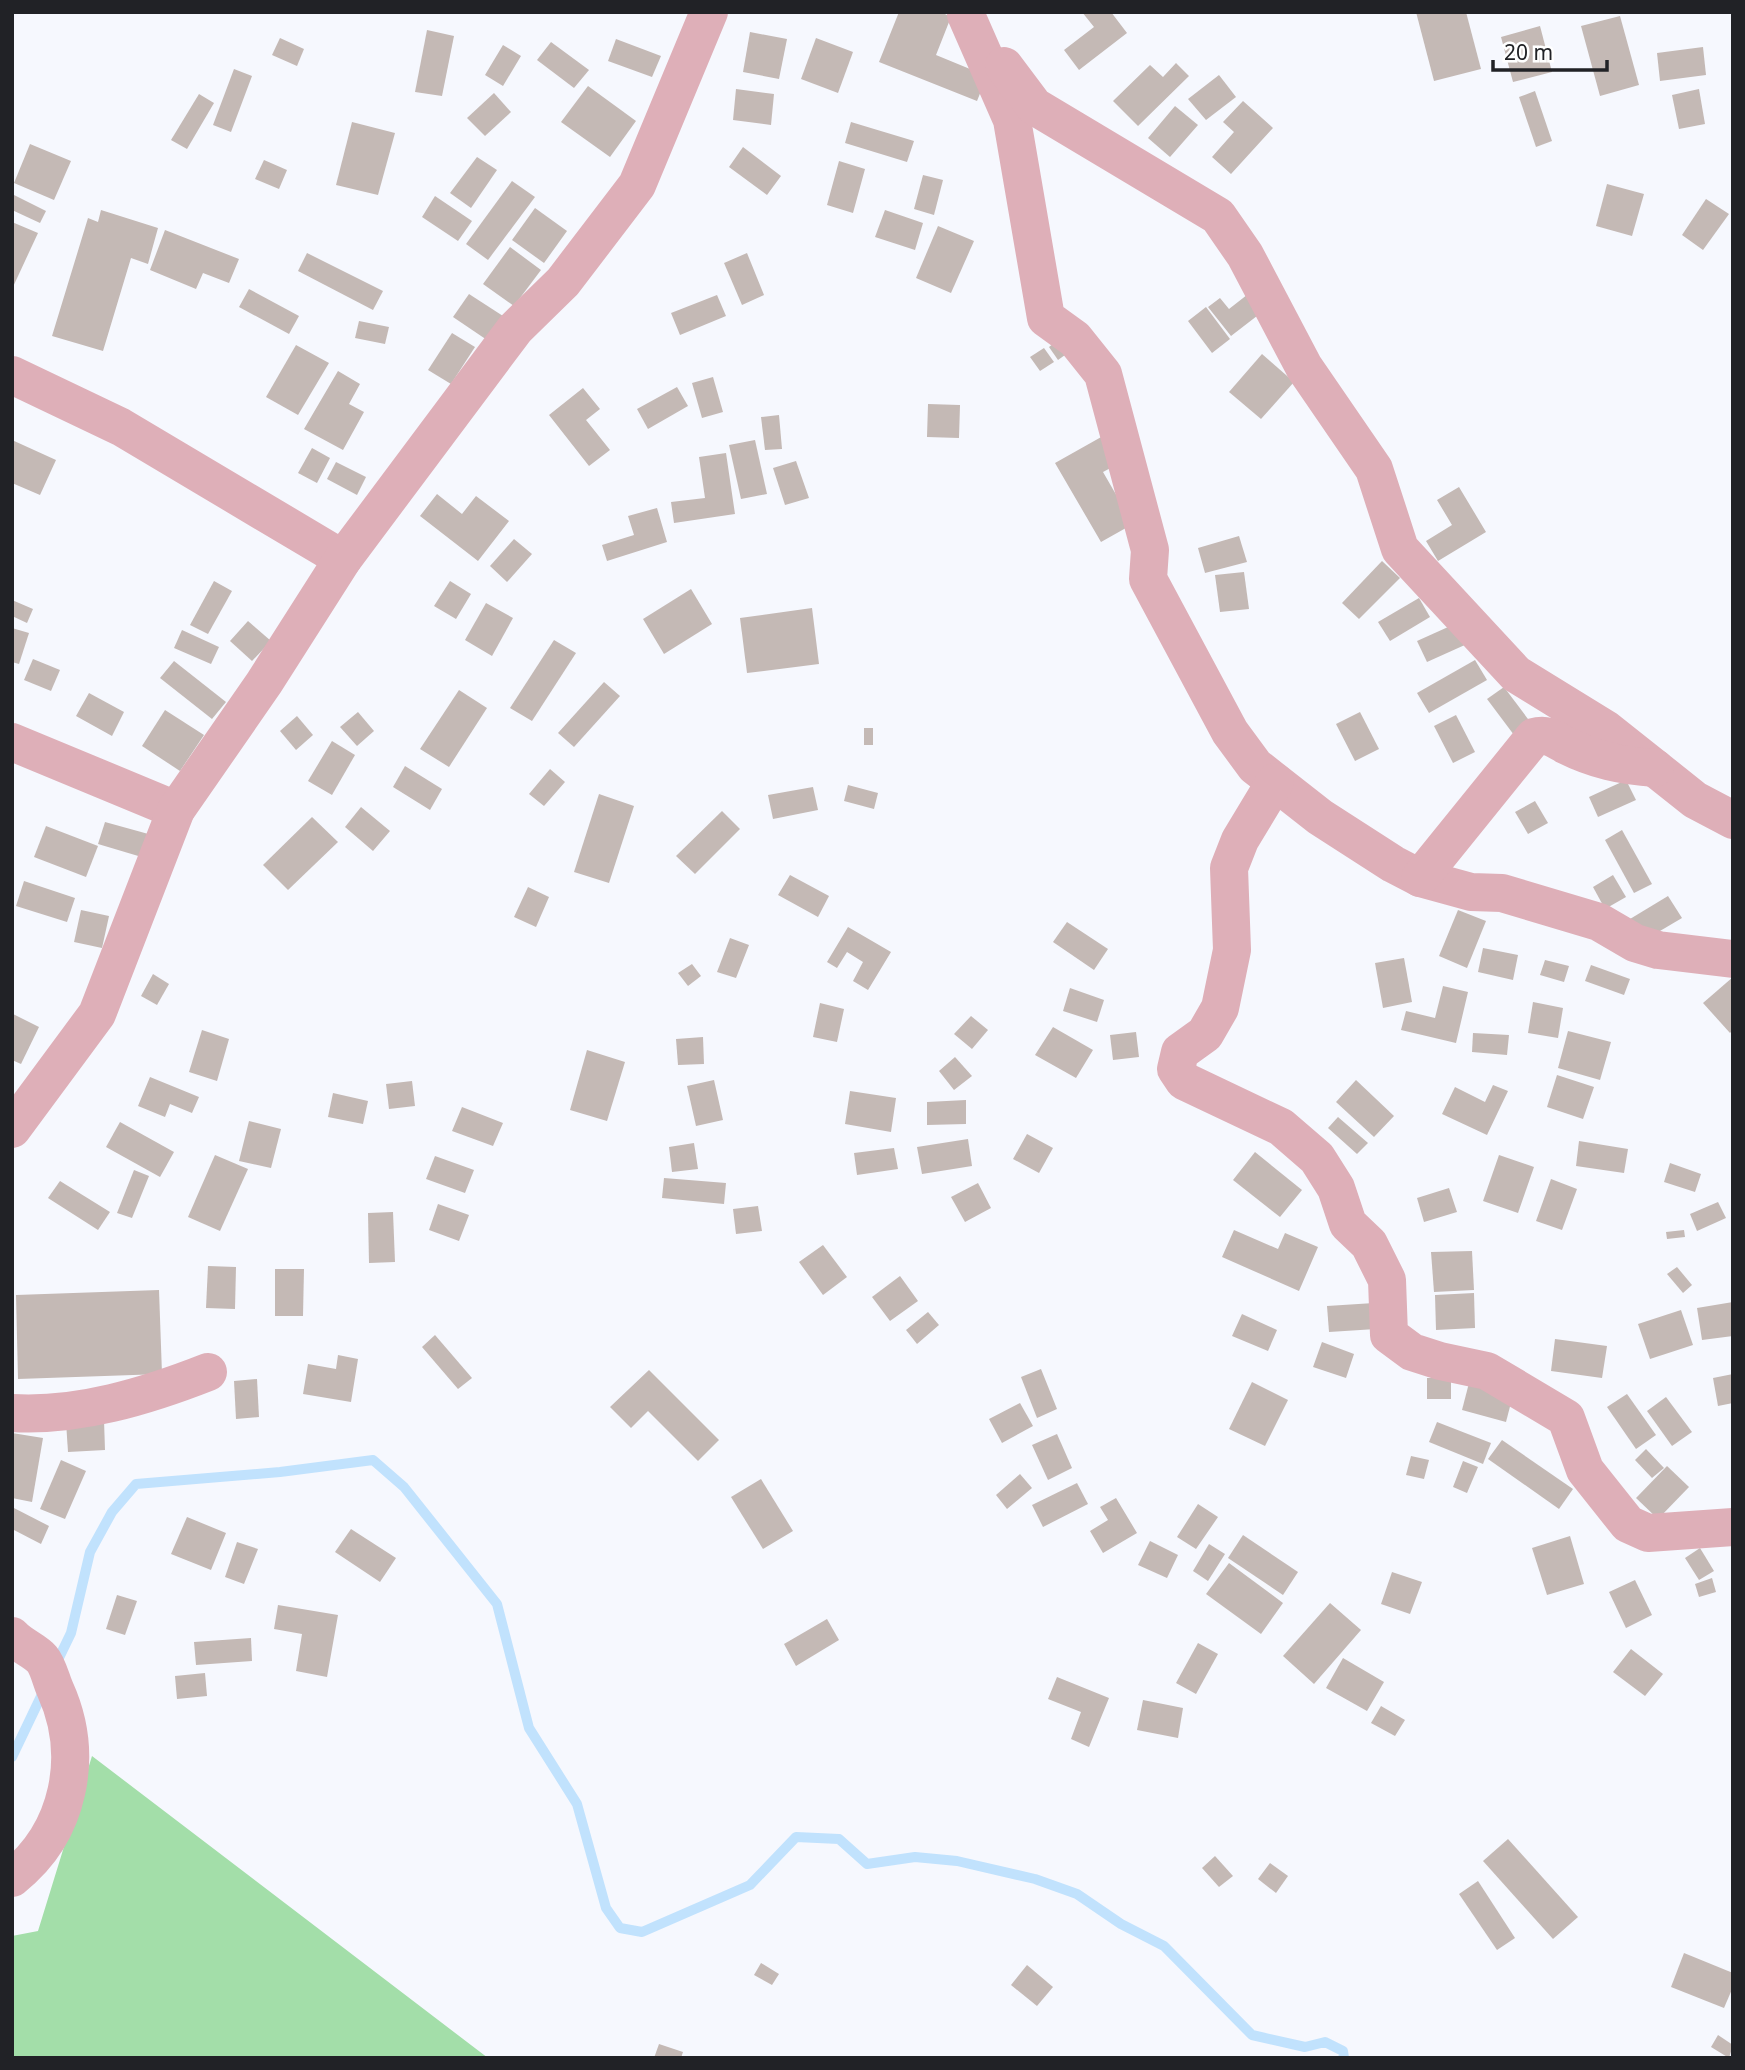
<svg xmlns="http://www.w3.org/2000/svg" width="1745" height="2070" font-family="'Noto Sans',sans-serif">
  <style>
    .green { fill: #a3dea9 }
    .lines { fill: none; stroke-linecap: round; stroke-linejoin: round }
    .stream { stroke: #c1e2fd; stroke-width: 10 }
    .building { fill: #c4b9b5 }
    .minor { stroke: #deafb8; stroke-width: 38 }
  </style>
  <rect width="100%" height="100%" fill="#f6f8fe"/>
  <path class="green" d="M92 1756 488 2058H12V1936L38 1931Z"/>
  <g class="lines">
    <g class="stream">
      <path d="M56 1664 71 1633 90 1552 112 1512 136 1484 280 1472 373 1460 404 1487 497 1604 529 1728 577 1804 606 1908 620 1928 642 1932 750 1885 796 1837 839 1839 867 1864 915 1857 957 1861 1035 1879 1077 1894 1121 1924 1164 1946 1252 2035 1305 2047 1325 2042 1343 2051 1344 2058"/>
      <path d="M12 1757 45 1688"/>
    </g>
  </g>
  <g class="building">
    <path d="M899 12H941L951 17 936 55 987 76 977 101 879 62Z"/>
    <path d="M1082 12H1111L1127 33 1079 70 1064 50 1094 27Z"/>
    <path d="M1416 12H1466L1481 69 1434 81Z"/>
    <path d="M1620 16 1639 85 1600 96 1581 26Z"/>
    <path d="M1540 26 1552 72 1513 82 1501 37Z"/>
    <path d="M427 30 454 36 442 96 415 92Z"/>
    <path d="M750 32 787 39 779 79 743 72Z"/>
    <path d="M280 38 304 49 297 66 272 55Z"/>
    <path d="M816 38 853 52 838 93 801 79Z"/>
    <path d="M616 39 661 56 652 77 608 61Z"/>
    <path d="M551 42 589 70 574 88 537 60Z"/>
    <path d="M503 45 521 56 503 86 485 75Z"/>
    <path d="M1703 47 1706 75 1660 81 1657 53Z"/>
    <path d="M1176 63 1189 76 1138 126 1113 101 1150 65 1163 77Z"/>
    <path d="M234 69 252 76 231 132 213 125Z"/>
    <path d="M1219 75 1236 97 1206 120 1188 99Z"/>
    <path d="M588 86 636 121 610 157 561 122Z"/>
    <path d="M736 89 774 94 771 125 733 120Z"/>
    <path d="M1699 89 1705 124 1679 129 1672 95Z"/>
    <path d="M1535 91 1552 141 1536 147 1519 97Z"/>
    <path d="M494 93 511 112 485 136 467 118Z"/>
    <path d="M199 94 214 103 187 149 171 140Z"/>
    <path d="M1243 101 1273 128 1231 174 1212 157 1234 132 1223 122Z"/>
    <path d="M1175 106 1198 125 1170 157 1148 138Z"/>
    <path d="M352 122 395 133 378 195 336 185Z"/>
    <path d="M851 122 914 141 907 162 845 143Z"/>
    <path d="M30 144 71 161 54 200 14 183Z"/>
    <path d="M743 147 781 176 767 195 729 167Z"/>
    <path d="M477 157 497 170 471 208 450 193Z"/>
    <path d="M264 160 287 170 279 189 255 179Z"/>
    <path d="M839 161 865 169 853 213 827 205Z"/>
    <path d="M923 175 943 180 934 215 914 209Z"/>
    <path d="M512 181 535 197 488 260 466 244Z"/>
    <path d="M1607 184 1644 194 1632 236 1596 226Z"/>
    <path d="M12 194 46 211 40 223 12 210Z"/>
    <path d="M435 196 472 221 458 241 422 217Z"/>
    <path d="M1706 199 1729 214 1703 250 1682 235Z"/>
    <path d="M535 208 567 231 544 263 512 240Z"/>
    <path d="M101 210 158 228 148 264 131 258 103 351 52 336 88 218 98 222Z"/>
    <path d="M885 210 923 223 915 250 875 237Z"/>
    <path d="M12 222 38 233 12 289Z"/>
    <path d="M938 226 974 241 951 293 916 278Z"/>
    <path d="M165 230 239 259 229 283 203 273 196 289 150 270Z"/>
    <path d="M510 247 541 270 514 306 483 284Z"/>
    <path d="M307 253 383 291 373 310 298 271Z"/>
    <path d="M747 253 764 295 742 305 724 263Z"/>
    <path d="M249 289 299 316 289 334 239 307Z"/>
    <path d="M1252 291 1266 309 1231 336 1208 307 1220 298 1229 309Z"/>
    <path d="M469 294 503 316 487 340 453 317Z"/>
    <path d="M717 295 726 316 680 335 671 313Z"/>
    <path d="M1206 307 1230 339 1212 353 1188 321Z"/>
    <path d="M359 321 389 327 385 344 355 338Z"/>
    <path d="M452 333 475 347 451 384 428 370Z"/>
    <path d="M1062 337 1072 350 1058 360 1049 347Z"/>
    <path d="M296 345 329 363 298 415 266 397Z"/>
    <path d="M1044 348 1054 362 1040 371 1030 357Z"/>
    <path d="M1262 354 1294 382 1261 419 1229 392Z"/>
    <path d="M338 371 360 384 349 404 364 412 343 450 304 429Z"/>
    <path d="M713 377 723 412 702 418 692 383Z"/>
    <path d="M677 387 688 406 648 429 637 409Z"/>
    <path d="M583 388 600 409 586 420 610 450 589 466 549 415Z"/>
    <path d="M928 404 960 405 959 438 927 437Z"/>
    <path d="M779 415 782 449 765 450 761 417Z"/>
    <path d="M1103 436 1118 464 1103 472 1133 524 1101 542 1055 463Z"/>
    <path d="M12 440 56 460 40 495 12 483Z"/>
    <path d="M755 440 767 494 741 499 729 445Z"/>
    <path d="M312 448 330 458 317 483 298 473Z"/>
    <path d="M726 453 735 514 674 523 671 502 705 498 699 457Z"/>
    <path d="M796 461 809 498 785 505 773 468Z"/>
    <path d="M336 462 366 477 357 495 327 479Z"/>
    <path d="M1459 487 1486 532 1438 561 1426 541 1452 525 1437 500Z"/>
    <path d="M437 494 462 514 476 496 509 521 478 561 420 516Z"/>
    <path d="M657 508 667 542 607 561 602 545 634 535 628 516Z"/>
    <path d="M1239 536 1247 562 1205 573 1198 548Z"/>
    <path d="M514 539 532 554 507 582 490 566Z"/>
    <path d="M1382 561 1400 578 1359 619 1342 603Z"/>
    <path d="M1244 572 1249 609 1220 612 1215 575Z"/>
    <path d="M214 581 232 591 208 634 190 625Z"/>
    <path d="M450 581 471 594 456 619 434 606Z"/>
    <path d="M691 589 712 624 664 654 643 619Z"/>
    <path d="M1419 598 1430 617 1390 641 1378 622Z"/>
    <path d="M12 600 33 609 27 623 12 616Z"/>
    <path d="M486 603 513 618 492 656 465 640Z"/>
    <path d="M812 608 819 664 747 673 740 618Z"/>
    <path d="M248 621 271 641 252 661 230 641Z"/>
    <path d="M1457 623 1467 644 1427 662 1417 641Z"/>
    <path d="M12 628 29 633 19 664 12 662Z"/>
    <path d="M182 630 219 647 211 664 174 648Z"/>
    <path d="M554 640 576 653 532 721 510 708Z"/>
    <path d="M33 659 60 670 51 691 24 680Z"/>
    <path d="M1475 660 1487 680 1429 713 1417 693Z"/>
    <path d="M174 661 226 702 212 719 160 678Z"/>
    <path d="M604 682 620 696 574 747 558 733Z"/>
    <path d="M1504 687 1531 723 1514 735 1487 699Z"/>
    <path d="M459 690 487 708 449 767 420 749Z"/>
    <path d="M89 693 124 712 112 736 76 716Z"/>
    <path d="M165 710 204 735 180 771 142 746Z"/>
    <path d="M358 712 374 731 357 746 340 727Z"/>
    <path d="M1360 712 1379 749 1355 761 1336 724Z"/>
    <path d="M1456 715 1475 752 1453 763 1434 726Z"/>
    <path d="M297 716 313 735 296 750 280 731Z"/>
    <rect x="864" y="728" width="9" height="17"/>
    <path d="M332 741 355 755 332 795 308 781Z"/>
    <path d="M405 766 442 789 430 810 393 787Z"/>
    <path d="M550 769 565 782 544 806 529 794Z"/>
    <path d="M1626 780 1636 800 1598 817 1589 797Z"/>
    <path d="M848 785 878 793 874 809 844 801Z"/>
    <path d="M813 787 818 810 773 819 768 795Z"/>
    <path d="M599 794 634 806 609 883 574 872Z"/>
    <path d="M1535 801 1548 823 1528 834 1515 812Z"/>
    <path d="M361 807 390 831 373 851 345 827Z"/>
    <path d="M722 811 740 829 695 874 676 856Z"/>
    <path d="M312 817 338 842 288 890 263 865Z"/>
    <path d="M105 822 152 835 145 858 98 844Z"/>
    <path d="M46 826 98 846 86 877 34 857Z"/>
    <path d="M1622 830 1652 884 1634 893 1605 840Z"/>
    <path d="M790 875 829 896 818 917 778 895Z"/>
    <path d="M1613 875 1626 897 1605 909 1593 887Z"/>
    <path d="M24 881 75 898 67 922 16 906Z"/>
    <path d="M528 887 549 897 536 927 514 917Z"/>
    <path d="M1668 896 1682 918 1643 941 1630 919Z"/>
    <path d="M81 910 109 916 102 948 74 942Z"/>
    <path d="M1458 910 1486 921 1467 968 1439 956Z"/>
    <path d="M1067 922 1108 949 1094 970 1053 942Z"/>
    <path d="M848 927 891 952 868 990 853 981 863 962 847 952 837 968 827 962Z"/>
    <path d="M730 938 749 945 736 978 717 972Z"/>
    <path d="M1483 948 1518 955 1513 980 1478 972Z"/>
    <path d="M1404 958 1412 1002 1383 1008 1375 963Z"/>
    <path d="M1545 960 1569 966 1564 982 1540 975Z"/>
    <path d="M692 964 701 976 688 986 678 973Z"/>
    <path d="M1591 965 1630 979 1624 995 1585 981Z"/>
    <path d="M153 974 169 984 157 1005 141 996Z"/>
    <path d="M1733 977V1030L1730 1033 1703 1003Z"/>
    <path d="M1443 986 1468 992 1456 1043 1401 1030 1406 1011 1435 1018Z"/>
    <path d="M1070 988 1104 1000 1097 1022 1063 1011Z"/>
    <path d="M1533 1002 1563 1008 1558 1038 1528 1033Z"/>
    <path d="M820 1003 844 1009 837 1042 813 1037Z"/>
    <path d="M13 1014 39 1027 21 1064 12 1060Z"/>
    <path d="M971 1016 988 1030 972 1049 954 1034Z"/>
    <path d="M1053 1027 1093 1050 1076 1078 1035 1055Z"/>
    <path d="M202 1030 229 1039 217 1081 189 1072Z"/>
    <path d="M1568 1031 1611 1042 1600 1080 1558 1068Z"/>
    <path d="M1136 1032 1139 1057 1113 1060 1110 1035Z"/>
    <path d="M1473 1033 1509 1035 1507 1055 1472 1052Z"/>
    <path d="M703 1037 704 1064 678 1065 676 1039Z"/>
    <path d="M587 1050 625 1062 607 1121 570 1110Z"/>
    <path d="M955 1057 972 1076 954 1090 939 1071Z"/>
    <path d="M1557 1075 1594 1087 1583 1119 1547 1107Z"/>
    <path d="M150 1077 199 1097 192 1113 170 1104 165 1117 138 1106Z"/>
    <path d="M714 1080 723 1120 696 1126 687 1086Z"/>
    <path d="M1356 1080 1394 1116 1374 1137 1336 1102Z"/>
    <path d="M412 1081 415 1106 389 1109 386 1084Z"/>
    <path d="M1493 1085 1508 1091 1487 1135 1442 1114 1455 1087 1485 1102Z"/>
    <path d="M850 1091 896 1098 891 1132 845 1124Z"/>
    <path d="M333 1093 368 1101 363 1124 328 1117Z"/>
    <path d="M966 1100V1124L927 1125V1102Z"/>
    <path d="M462 1107 503 1123 493 1146 452 1131Z"/>
    <path d="M1338 1117 1368 1143 1357 1154 1328 1128Z"/>
    <path d="M249 1121 281 1129 271 1168 239 1161Z"/>
    <path d="M120 1122 174 1152 160 1177 106 1147Z"/>
    <path d="M1027 1134 1053 1148 1039 1173 1013 1159Z"/>
    <path d="M968 1139 972 1166 922 1174 917 1147Z"/>
    <path d="M1579 1141 1628 1149 1624 1173 1576 1166Z"/>
    <path d="M694 1143 698 1169 672 1172 669 1147Z"/>
    <path d="M894 1148 898 1169 857 1175 854 1153Z"/>
    <path d="M1255 1152 1302 1190 1280 1217 1233 1180Z"/>
    <path d="M215 1155 248 1169 220 1231 188 1217Z"/>
    <path d="M1499 1155 1534 1167 1518 1213 1483 1201Z"/>
    <path d="M435 1156 474 1170 465 1193 426 1179Z"/>
    <path d="M1670 1163 1701 1174 1695 1192 1664 1182Z"/>
    <path d="M134 1170 149 1176 132 1218 117 1213Z"/>
    <path d="M664 1178 726 1183 724 1204 662 1198Z"/>
    <path d="M1551 1179 1577 1189 1562 1230 1536 1221Z"/>
    <path d="M60 1181 110 1212 98 1230 48 1198Z"/>
    <path d="M978 1183 991 1208 965 1222 951 1197Z"/>
    <path d="M1449 1188 1457 1212 1424 1222 1417 1198Z"/>
    <path d="M1718 1202 1726 1218 1697 1231 1690 1214Z"/>
    <path d="M438 1204 469 1215 459 1241 429 1230Z"/>
    <path d="M758 1206 762 1231 736 1234 733 1209Z"/>
    <path d="M393 1212 395 1262 369 1263 368 1213Z"/>
    <path d="M1234 1230 1278 1249 1285 1233 1318 1247 1299 1291 1222 1257Z"/>
    <path d="M1684 1230 1685 1237 1667 1239 1666 1232Z"/>
    <path d="M823 1245 847 1277 823 1295 799 1262Z"/>
    <path d="M1472 1251 1474 1290 1434 1292 1431 1252Z"/>
    <path d="M208 1266 236 1267 235 1309 206 1308Z"/>
    <path d="M1677 1267 1692 1285 1683 1293 1667 1274Z"/>
    <path d="M275 1269H304L303 1316H275Z"/>
    <path d="M900 1276 918 1301 890 1321 872 1297Z"/>
    <path d="M159 1290 162 1374 18 1379 16 1295Z"/>
    <path d="M1474 1293 1475 1328 1436 1330 1435 1295Z"/>
    <path d="M1733 1302V1336L1702 1340 1697 1308Z"/>
    <path d="M1374 1303 1376 1329 1329 1332 1327 1306Z"/>
    <path d="M1681 1310 1693 1345 1650 1359 1638 1324Z"/>
    <path d="M928 1312 939 1325 917 1344 906 1330Z"/>
    <path d="M1242 1314 1277 1330 1268 1351 1232 1336Z"/>
    <path d="M435 1335 472 1378 458 1389 422 1347Z"/>
    <path d="M1555 1339 1607 1346 1602 1378 1551 1371Z"/>
    <path d="M1322 1342 1354 1354 1346 1378 1313 1367Z"/>
    <path d="M338 1355 358 1359 351 1402 303 1394 308 1364 336 1369Z"/>
    <path d="M1041 1369 1057 1409 1037 1418 1021 1377Z"/>
    <path d="M649 1370 719 1440 698 1461 648 1411 631 1428 610 1407Z"/>
    <path d="M1733 1374V1403L1718 1406 1713 1378Z"/>
    <rect x="1427" y="1378" width="24" height="21"/>
    <path d="M257 1379 259 1417 236 1419 234 1381Z"/>
    <path d="M1252 1382 1288 1400 1265 1446 1229 1429Z"/>
    <path d="M1469 1383 1513 1395 1506 1422 1462 1410Z"/>
    <path d="M1627 1394 1656 1435 1636 1449 1607 1407Z"/>
    <path d="M1666 1397 1692 1432 1672 1446 1647 1411Z"/>
    <path d="M1020 1403 1033 1426 1002 1443 989 1419Z"/>
    <path d="M104 1420 105 1450 68 1452 66 1422Z"/>
    <path d="M1437 1422 1491 1443 1483 1464 1429 1442Z"/>
    <path d="M12 1433 43 1438 32 1502 12 1498Z"/>
    <path d="M1057 1434 1072 1468 1048 1480 1032 1445Z"/>
    <path d="M1502 1440 1573 1489 1559 1509 1488 1459Z"/>
    <path d="M1646 1449 1664 1468 1652 1478 1635 1460Z"/>
    <path d="M1411 1456 1429 1460 1424 1479 1406 1475Z"/>
    <path d="M61 1460 86 1471 65 1519 40 1509Z"/>
    <path d="M1463 1461 1478 1467 1467 1493 1453 1487Z"/>
    <path d="M1667 1466 1689 1487 1658 1519 1636 1498Z"/>
    <path d="M1020 1474 1032 1488 1007 1509 996 1495Z"/>
    <path d="M761 1479 793 1531 763 1549 731 1497Z"/>
    <path d="M1077 1483 1088 1504 1043 1527 1032 1505Z"/>
    <path d="M1116 1498 1137 1533 1103 1553 1090 1531 1108 1520 1100 1507Z"/>
    <path d="M1198 1504 1218 1517 1196 1549 1177 1537Z"/>
    <path d="M12 1507 49 1526 41 1544 12 1529Z"/>
    <path d="M187 1517 226 1533 211 1570 171 1554Z"/>
    <path d="M351 1529 396 1558 380 1582 335 1552Z"/>
    <path d="M1243 1535 1298 1572 1283 1595 1228 1558Z"/>
    <path d="M1570 1536 1584 1584 1547 1595 1532 1548Z"/>
    <path d="M1150 1541 1178 1555 1167 1578 1138 1565Z"/>
    <path d="M237 1542 258 1549 244 1584 225 1577Z"/>
    <path d="M1209 1544 1225 1554 1208 1581 1193 1571Z"/>
    <path d="M1700 1548 1714 1571 1699 1580 1685 1558Z"/>
    <path d="M1229 1563 1283 1603 1261 1634 1206 1594Z"/>
    <path d="M1392 1572 1422 1582 1410 1614 1381 1604Z"/>
    <path d="M1712 1578 1716 1592 1699 1597 1695 1584Z"/>
    <path d="M1635 1580 1652 1615 1626 1628 1609 1592Z"/>
    <path d="M117 1595 137 1601 125 1635 106 1629Z"/>
    <path d="M1330 1603 1361 1630 1314 1684 1283 1656Z"/>
    <path d="M278 1605 338 1615 327 1677 296 1671 302 1634 274 1629Z"/>
    <path d="M827 1619 839 1640 796 1666 784 1644Z"/>
    <path d="M251 1638 252 1661 196 1665 194 1642Z"/>
    <path d="M1198 1643 1218 1654 1196 1694 1176 1683Z"/>
    <path d="M1631 1649 1663 1674 1645 1696 1613 1672Z"/>
    <path d="M1343 1658 1384 1682 1367 1711 1326 1688Z"/>
    <path d="M205 1673 207 1696 177 1699 175 1676Z"/>
    <path d="M1057 1677 1109 1698 1089 1747 1071 1739 1081 1712 1048 1699Z"/>
    <path d="M1143 1700 1183 1708 1178 1738 1137 1730Z"/>
    <path d="M1381 1706 1405 1720 1395 1736 1371 1723Z"/>
    <path d="M1508 1839 1578 1917 1553 1939 1483 1861Z"/>
    <path d="M1215 1856 1233 1876 1219 1887 1202 1868Z"/>
    <path d="M1270 1863 1288 1876 1276 1893 1258 1879Z"/>
    <path d="M1478 1881 1515 1938 1497 1950 1459 1894Z"/>
    <path d="M1684 1953 1733 1973V1987L1724 2008 1671 1987Z"/>
    <path d="M761 1963 779 1974 772 1985 754 1975Z"/>
    <path d="M1027 1965 1053 1987 1037 2006 1011 1985Z"/>
    <path d="M1718 2035 1733 2045 1729 2058 1711 2047Z"/>
    <path d="M659 2044 683 2052 681 2058H654Z"/>
  </g>
  <g class="lines">
    <g class="minor">
      <path d="M966 15 1012 120 1046 318 1075 339 1103 374 1150 550 1148 579 1230 732 1255 766 1320 817 1393 864 1420 878 1471 892 1502 893 1599 922 1635 943 1658 950 1733 959"/>
      <path d="M1004 66 1034 106 1218 216 1245 255 1304 367 1374 469 1400 549 1516 674 1607 730 1695 800 1733 820"/>
      <path d="M12 375 121 427 343 559"/>
      <path d="M12 742 176 810"/>
      <path d="M1275 782 1240 840 1229 868 1232 950 1220 1008 1205 1034 1180 1052 1176 1069 1184 1081 1281 1127 1317 1158 1336 1188 1348 1224 1369 1244 1387 1280 1389 1335 1412 1352 1440 1361 1487 1371 1566 1418 1585 1470 1628 1524 1648 1533 1733 1527"/>
      <path d="M1420 878 1534 737C1547 733 1554 739 1565 745 1595 760 1622 766 1655 768"/>
      <path d="M12 1129 97 1014 176 810 264 683 343 559 515 329 563 282 637 185 709 12"/>
      <path d="M12 1413C78 1417 147 1396 208 1372"/>
      <path d="M12 1636C21 1646 34 1650 42 1659 48 1666 51 1680 55 1689 85 1755 70 1832 12 1878"/>
    </g>
  </g>
  <rect width="1745" height="2070" fill="none" stroke="#212226" stroke-width="28"/>
  <path d="M1493 60v10h114v-10" fill="none" stroke="#212226" stroke-width="3.5"/>
  <text x="1504" y="60" font-size="21" fill="#212226" stroke="#ffffff" stroke-width="5" paint-order="stroke">20 m</text>
</svg>
